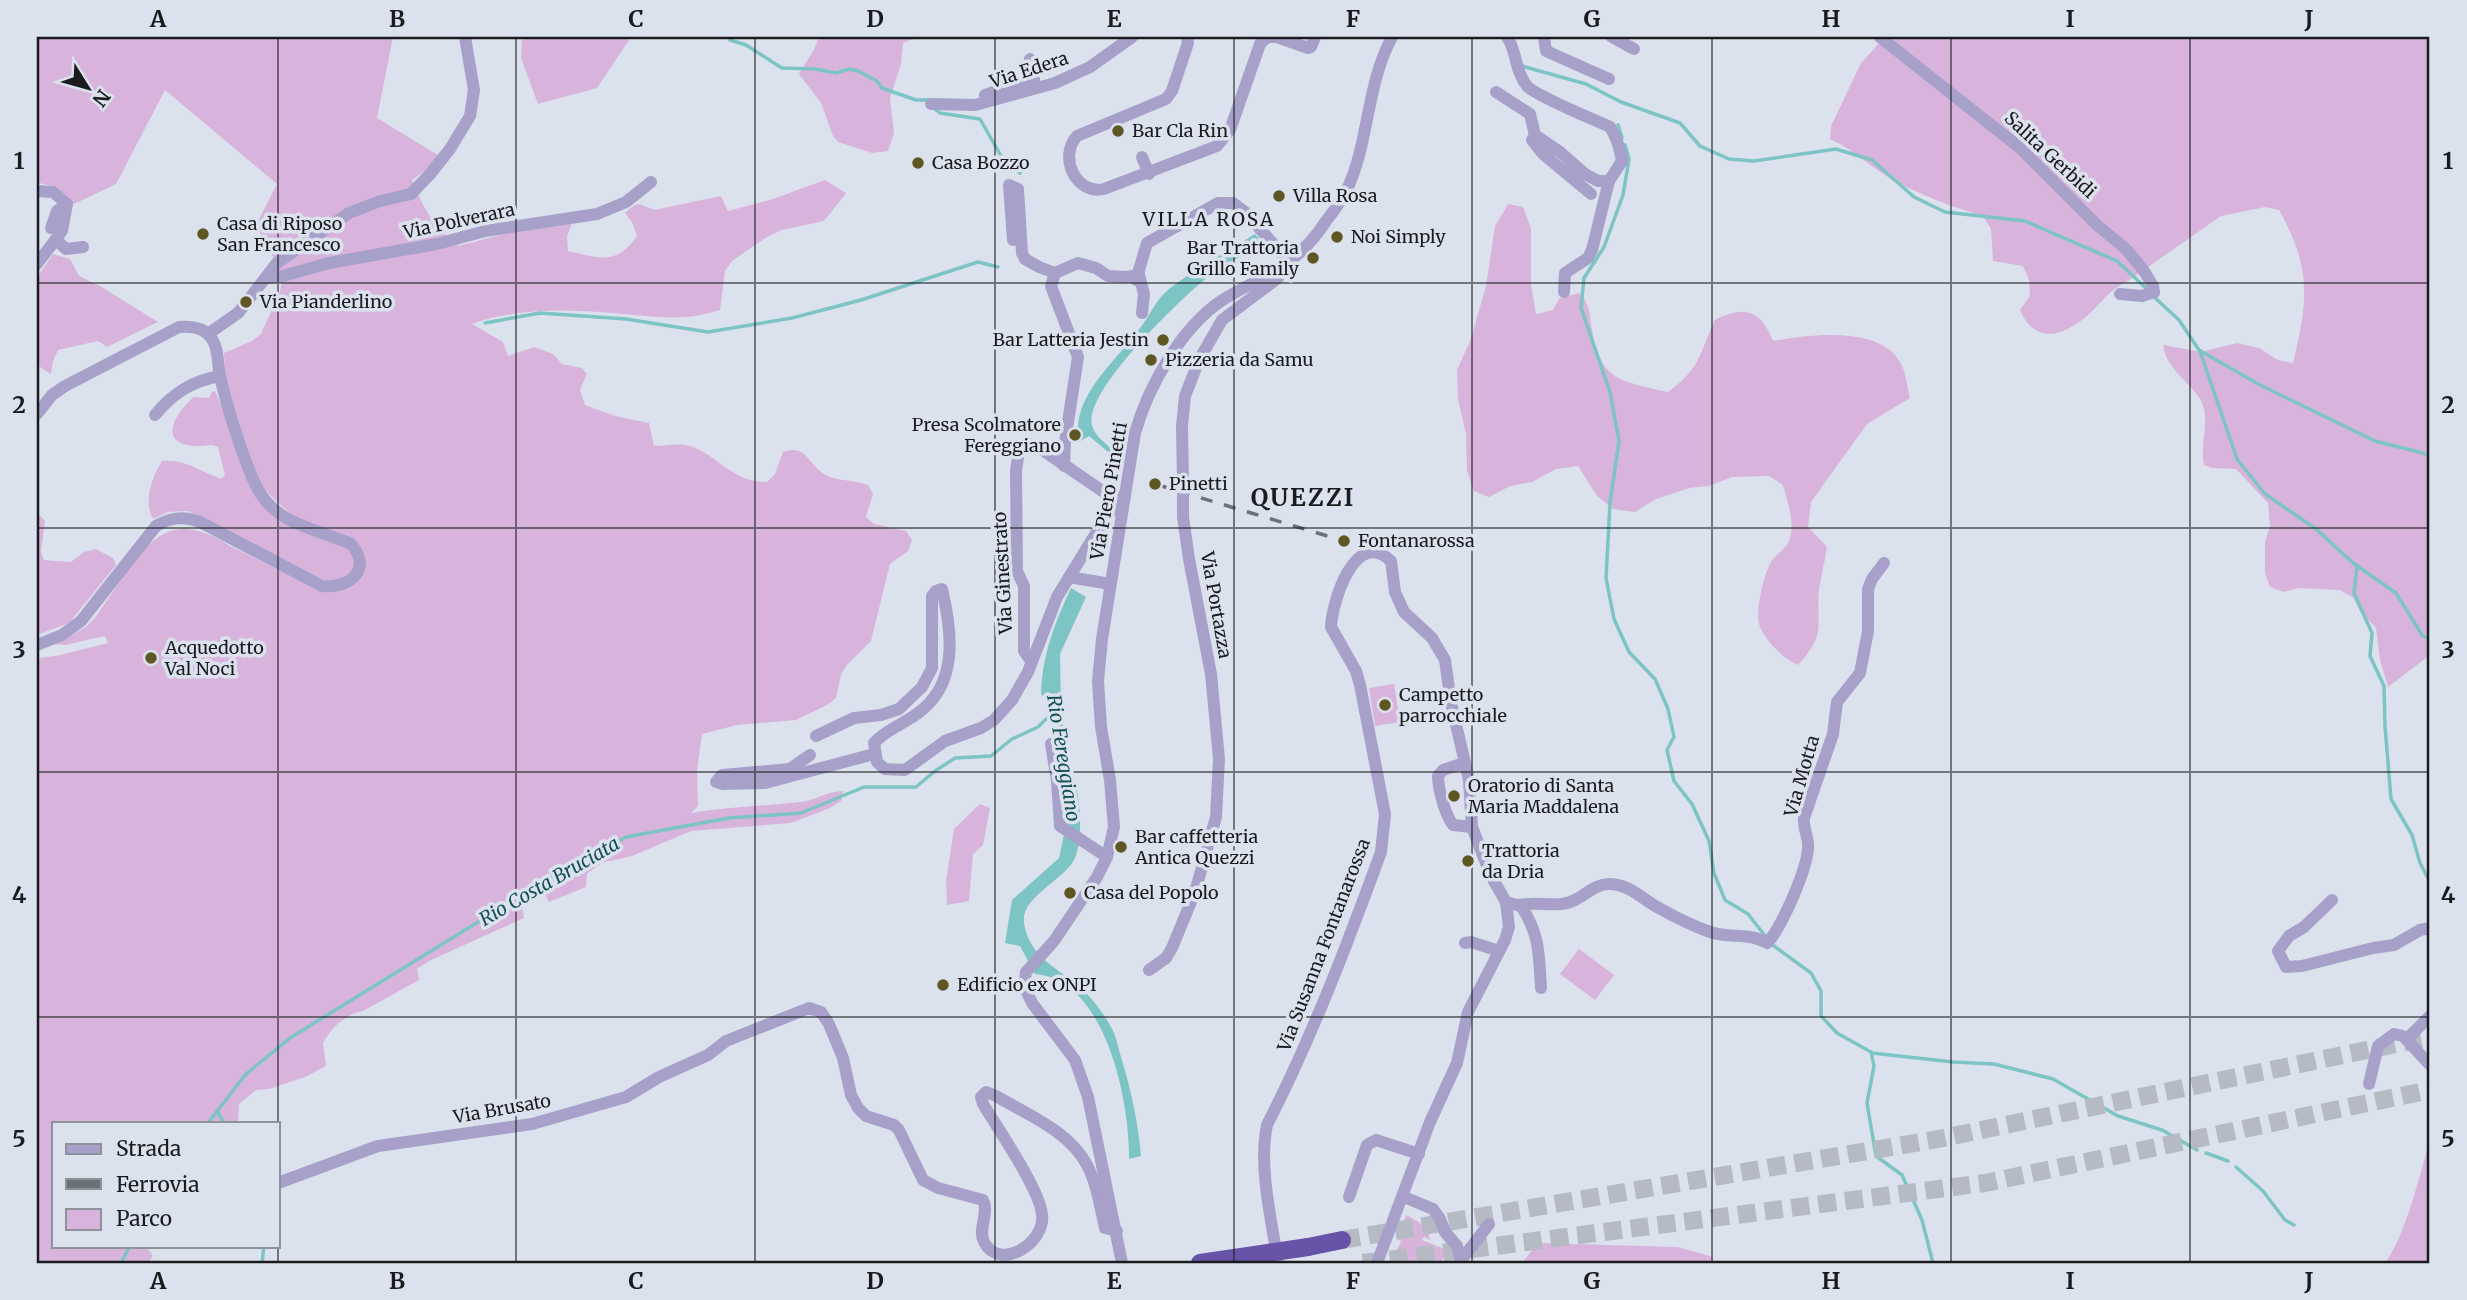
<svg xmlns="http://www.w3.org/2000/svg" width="2467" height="1300" font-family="Merriweather,serif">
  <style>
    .green { fill: #d8b4dc }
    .water { fill: #7dc4c4 }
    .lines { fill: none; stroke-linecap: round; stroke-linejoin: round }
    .stream { stroke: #7dc4c4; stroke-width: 3.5 }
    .highway-tunnel { stroke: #b5bac4; stroke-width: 18; stroke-dasharray: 18 9; stroke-linecap: butt }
    .minor { stroke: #a7a1ca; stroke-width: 12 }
    .highway { stroke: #6753a8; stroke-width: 18 }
    .rail { stroke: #6c7077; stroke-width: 3.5; stroke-dasharray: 12 12; stroke-linecap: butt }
    .minor-bridge { stroke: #a7a1ca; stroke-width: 12 }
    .highway-bridge { stroke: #6753a8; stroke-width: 18 }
    .grid { fill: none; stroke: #191b1f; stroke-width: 2; stroke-opacity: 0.55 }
    .poi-dot { fill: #5f5723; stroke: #dce2ed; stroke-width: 2.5 }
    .labels { text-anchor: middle; stroke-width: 7; stroke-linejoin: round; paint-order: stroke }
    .street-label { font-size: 18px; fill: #191b1f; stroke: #dce2ed }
    .poi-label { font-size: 18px; fill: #191b1f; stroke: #dce2ed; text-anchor: start }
    .neighbourhood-label { font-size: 19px; letter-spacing: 2px; fill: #191b1f; stroke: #dce2ed }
    .water-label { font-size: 19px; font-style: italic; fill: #125152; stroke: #dce2ed }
    .district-label { font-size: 24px; font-weight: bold; letter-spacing: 2px; fill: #191b1f; stroke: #dce2ed }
    .neatline { fill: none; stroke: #191b1f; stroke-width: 2.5 }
    .grid-label { font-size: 23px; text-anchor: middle; font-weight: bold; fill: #191b1f }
  </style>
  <rect width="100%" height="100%" fill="#dce2ed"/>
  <g class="green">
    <path d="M37 37H393L377 118 443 158 412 180C424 210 433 225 458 246L508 233 572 223 567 236 568 251C600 258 616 266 637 236L632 222 625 213C640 200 638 204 654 210L721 196 728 211 770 200 825 180 846 193 844 196 824 221 782 230 767 237 732 261 725 271 720 310C678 323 655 316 612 313 565 309 517 308 472 324L503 342 508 356 534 347 553 354 562 364 582 368 587 374 580 390 585 405 615 416 649 423 654 446C667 446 680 442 693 447 721 458 732 482 767 482L775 474 783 452C807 444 807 463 824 474 837 482 854 479 868 485L873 494 866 517 874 524 906 531 912 540 908 551 890 564 871 641 846 666 841 675 836 698 827 705 796 720 737 725 702 734 697 771 698 806 691 813C727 807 764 806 801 802 816 800 827 791 843 791L841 801 830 808 791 823 691 831 632 856 601 863 587 874 586 887 549 902 541 888 522 904 524 918 429 961 417 969 419 980 363 1011C346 1014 331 1028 323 1043L326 1066 305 1077 269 1089 256 1090 239 1104 238 1123H54V1246H146L153 1256 148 1263H37V658L56 656 108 643 105 636 65 645 55 644C66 638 79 632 88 625 95 619 100 610 105 603 141 554 161 501 230 546L325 592 341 590 365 560C328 537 286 518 260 483L225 384 224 353 252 341 261 334 280 291 283 276 256 225 277 184 165 90 116 184 74 204C63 193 53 184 37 183Z"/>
    <path d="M522 37H631L597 88 538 104 521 58Z"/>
    <path d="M818 37H918L903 43 901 64 890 98 894 133 888 151 872 153 838 142 833 136 821 103 799 74C804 64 818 47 818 37Z"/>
    <path d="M1885 37H2430V653L2426 658 2388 687 2380 660 2376 628 2360 611 2353 597 2339 590 2299 588 2283 592 2270 587 2265 573V542L2270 526 2268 503 2236 469 2212 468 2204 465C2200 446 2208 427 2204 409 2200 387 2167 374 2163 345L2201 352 2237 343 2259 348 2278 360 2293 363C2308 300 2312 269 2279 210L2265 207 2221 216 2128 281C2106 291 2100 307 2082 320 2057 339 2033 341 2020 310L2030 296 2029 280 2023 266 1993 261 1991 229 1983 216C1952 207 1923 196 1895 181 1872 169 1856 151 1830 139L1831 126 1861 63Z"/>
    <path d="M1508 204 1523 207 1531 229V284L1536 314 1553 310 1559 299 1579 293C1589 303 1589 310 1591 323 1599 381 1617 380 1668 392 1701 368 1699 354 1715 320 1744 305 1761 310 1773 341 1807 335 1879 325 1900 362 1906 371 1907 387 1910 398L1867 424 1811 502 1808 527 1827 547C1825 561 1821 576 1819 590 1816 628 1827 633 1798 665 1783 659 1758 635 1758 617 1758 601 1763 578 1770 564 1774 555 1784 551 1788 543 1797 528 1787 500 1783 485L1769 476 1732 477 1709 486 1689 488 1656 499 1635 512 1613 509 1597 496 1578 466 1556 469 1532 482 1510 486 1489 497 1474 491 1467 471 1466 434 1458 399 1457 370 1471 339 1486 286 1495 226Z"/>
    <path d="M53 254 70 259 79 276 100 286 158 322 107 347 98 341 58 350 53 361 51 374 37 365V278Z"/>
    <path d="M215 391 265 507 342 543C362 559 359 577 332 581 325 582 317 578 310 576L188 511 168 512 153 519C143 501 152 477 162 461 185 459 200 471 221 479L225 475 218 447C210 443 205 447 196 446 156 444 175 413 194 397L209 398 212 392Z"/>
    <path d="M37 512 45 521 41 552 44 560 71 562 84 552 96 549 113 558 116 565 69 623 37 635Z"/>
    <path d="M1394 684 1400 722 1375 726 1369 688Z"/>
    <path d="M980 804 990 808 983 845 973 854 969 901 947 905 946 881 954 829Z"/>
    <path d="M1579 949 1614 975 1595 1000 1560 974Z"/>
    <path d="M2430 1136V1263H2385C2404 1239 2423 1167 2430 1136Z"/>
    <path d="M1406 1215C1418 1221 1428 1226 1430 1240L1424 1237 1422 1240 1447 1250 1441 1263H1391L1401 1241 1398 1238Z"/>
    <path d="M1538 1243 1678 1247 1713 1257 1709 1263H1522Z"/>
  </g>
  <g class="water">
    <path d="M1255 234 1264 245C1245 255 1225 263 1208 277 1182 297 1083 392 1092 425 1095 438 1111 447 1120 456L1119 461 1089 436 1079 442C1070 396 1116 362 1140 328 1150 316 1156 299 1169 289 1195 269 1226 252 1255 234Z"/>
    <path d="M1071 588 1086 597 1060 654 1061 714 1071 769C1080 789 1084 837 1075 858 1065 880 1020 897 1024 923 1029 957 1058 968 1082 989 1092 998 1104 1014 1111 1027 1116 1035 1118 1047 1121 1057 1131 1090 1138 1121 1141 1156L1129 1159C1130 1103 1106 979 1035 974L1020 946 1005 943 1012 900 1059 858 1067 821 1064 782 1044 697 1041 694C1042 656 1055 622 1071 588Z"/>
  </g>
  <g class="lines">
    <g class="stream">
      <path d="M700 37H706"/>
      <path d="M730 40 746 45 782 68 815 69 836 73 850 69 858 71 877 81 882 88 916 100H930"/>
      <path d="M1522 66 1586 84 1621 102 1680 123 1700 146 1729 159 1754 161 1836 149 1872 160 1914 197 1945 212 2025 221 2117 261 2148 290"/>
      <path d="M935 109 940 113 980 119 1001 156 1020 173"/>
      <path d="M1618 125 1622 138"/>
      <path d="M1625 145 1629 159 1623 195 1604 247 1584 278 1581 308 1610 392 1619 441 1610 503 1606 578 1614 619 1629 652 1655 679 1668 709 1674 737 1667 750 1674 781 1692 804 1709 841 1714 873 1725 900 1748 914 1766 937"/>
      <path d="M2153 296 2179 320 2199 350 2260 385 2375 441 2423 453 2430 457"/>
      <path d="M485 323 540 313 626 319 708 332 792 318 861 300 978 262 998 267"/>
      <path d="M2200 351 2237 459 2265 494 2316 529 2353 563 2396 593 2422 635 2430 640"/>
      <path d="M2357 567 2354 593 2372 633 2370 656 2384 686 2385 726 2391 799 2412 835 2420 863 2430 882"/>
      <path d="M1770 943 1811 973 1821 991V1016L1837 1033 1871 1052 1874 1066 1867 1103 1876 1156 1902 1175 1922 1220 1933 1263"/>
      <path d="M1872 1053 1953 1062 1994 1064 2053 1079 2118 1116 2162 1130 2197 1150"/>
      <path d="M217 1111 224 1123"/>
      <path d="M208 1123 245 1075 290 1038 551 877 626 837 729 818 801 813 864 787H916L935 771 955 758 991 756 1012 739 1038 727 1052 713"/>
      <path d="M2206 1153 2228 1161"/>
      <path d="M2236 1167 2263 1191 2285 1220 2294 1225"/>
      <path d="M121 1263 130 1246"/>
      <path d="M262 1263 264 1246"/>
    </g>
    <g class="highway-tunnel">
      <path d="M1342 1240 1938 1139 2430 1037"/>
      <path d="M1363 1263 1985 1183 2430 1090"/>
    </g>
    <g class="minor">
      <path d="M1187 37 1188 43 1172 91 1166 99 1077 136C1058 157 1076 195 1104 189L1217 146 1230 130 1260 44 1267 37H1276"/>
      <path d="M1277 37 1308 48 1311 47 1315 37"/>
      <path d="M1507 37C1517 50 1514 70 1527 86 1536 96 1595 120 1610 127 1617 138 1620 148 1622 161L1609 181H1598L1585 174 1560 152 1535 135 1532 140 1543 154 1591 194"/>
      <path d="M1544 37 1546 51 1609 79"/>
      <path d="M1612 37 1634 49"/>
      <path d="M1880 37 2020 148 2097 225 2126 249 2144 271 2153 286 2154 292 2142 296 2120 294"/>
      <path d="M1496 92 1530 114 1535 135"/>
      <path d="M985 95 1034 78 1030 59"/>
      <path d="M931 104 975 105 1055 83 1090 67 1132 37"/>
      <path d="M1142 157 1149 174"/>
      <path d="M37 191 53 192 67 204 62 231 37 264"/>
      <path d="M51 228 57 211 67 204"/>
      <path d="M56 240 66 249 83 247"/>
      <path d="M1013 240 1009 185 1018 189 1022 253 1025 259 1039 267 1055 273 1078 263 1096 268 1108 276 1126 277 1139 275"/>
      <path d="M1055 273 1051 286 1078 357 1065 442 1064 466"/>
      <path d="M1139 275 1144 294 1142 313"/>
      <path d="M267 278 283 276 329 263 437 244 485 231 597 214 626 202 651 182"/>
      <path d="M1136 280 1147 243 1218 203H1233L1245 212 1289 262"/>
      <path d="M1564 292 1565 273 1588 258 1592 250 1609 181"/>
      <path d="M208 334 238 313 277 263 349 213 380 201 411 194 431 173 450 149 470 116 474 90 465 37"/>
      <path d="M37 414 52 395 65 386 179 327C191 326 205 327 212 339 219 349 217 363 220 375 225 401 248 476 262 496 283 526 320 530 351 544 373 569 350 589 322 586L200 522C184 516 171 517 156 526L81 621 62 635 37 645"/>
      <path d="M155 415C173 393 192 381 220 376"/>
      <path d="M1183 483 1182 426 1185 396 1199 360 1222 320 1278 278 1280 272"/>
      <path d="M1069 577 1110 584"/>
      <path d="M1031 661 1024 651V586L1017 571 1016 470 1019 452 1029 444 1041 449 1111 497H1125"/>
      <path d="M816 736 854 718 881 715 899 709 922 687 932 668V596L936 591 942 589C952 631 959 684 918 713 904 724 885 730 874 743L877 762 885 769 905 770 945 741 981 728 994 720 1012 700 1028 672 1057 597 1106 517 1125 497"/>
      <path d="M1051 744 1057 781 1060 826 1107 857"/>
      <path d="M810 755 790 769 722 775 716 782 723 784 765 783 874 754"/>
      <path d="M1464 763 1443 770 1438 776C1438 788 1445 815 1453 825L1472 827"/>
      <path d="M2332 900 2304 927 2289 936 2278 951 2286 967 2302 966 2373 948 2394 945 2420 930 2430 928"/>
      <path d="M1518 905C1533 902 1546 905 1561 904 1580 903 1591 884 1609 884 1629 884 1641 898 1657 907 1673 916 1693 926 1710 932 1730 939 1749 932 1767 943 1781 929 1809 866 1808 845 1808 836 1803 828 1804 818L1833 734 1837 702 1860 673 1868 631V589L1872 579 1884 563"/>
      <path d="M1465 943 1471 942 1499 951"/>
      <path d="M1149 970 1166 958 1172 948 1195 892 1216 817 1219 759 1211 674 1189 559 1183 517V498"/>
      <path d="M2407 1039 2430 1016"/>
      <path d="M2369 1084 2378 1046 2394 1034 2403 1036 2430 1065"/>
      <path d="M278 1183 378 1146 532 1124 626 1097 659 1077 708 1055 726 1041 809 1008 821 1012 829 1024 843 1058 851 1095 858 1108 866 1116 894 1125 899 1130 923 1180 938 1188 983 1200C990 1213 977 1229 984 1242 1000 1272 1046 1243 1042 1214 1039 1188 998 1129 983 1104L981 1097 986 1092 996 1096C1028 1115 1069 1131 1087 1165 1097 1184 1100 1207 1105 1228L1117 1231"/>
      <path d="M1349 1197 1367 1145 1376 1140 1419 1154"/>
      <path d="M1404 1197 1433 1209 1440 1219 1445 1232 1457 1246 1461 1261"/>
      <path d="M1122 1263 1088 1097 1075 1060 1032 1003 1024 986 1026 972 1054 941 1097 877 1107 857 1114 827 1110 780 1101 727 1098 681 1102 639 1135 433C1148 387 1181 328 1221 301 1239 289 1259 281 1277 270 1296 258 1314 240 1326 221 1335 210 1343 198 1349 185 1369 139 1367 83 1392 37"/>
      <path d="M1278 1263C1272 1222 1258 1166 1267 1125 1312 1037 1347 945 1381 852L1385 814 1360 685 1356 671 1331 627C1332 602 1355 527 1391 561L1395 592 1404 612 1432 638 1445 660 1451 703 1469 780 1472 827 1491 876 1506 902 1521 906C1540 934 1539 956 1541 988"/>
      <path d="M1377 1263 1430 1122 1457 1063 1468 1012 1505 940 1509 927 1506 902"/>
      <path d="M1459 1263 1489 1224"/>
    </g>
    <path class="highway" d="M1308 1247 1342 1240"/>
    <path class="rail" d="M1155 484 1344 541"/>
    <path class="minor-bridge" d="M1183 483V498"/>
    <path class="highway-bridge" d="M1200 1263 1308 1247"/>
  </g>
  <path class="grid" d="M278 37V1123M516 37V1263M755 37V1263M995 37V1263M1234 37V1263M1472 37V1263M1712 37V1263M1951 37V1263M2190 37V1263M37 283H2430M37 528H2430M37 772H2430M37 1017H2430M278 1246V1263"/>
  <g class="poi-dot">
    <circle cx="1118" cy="131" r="7"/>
    <circle cx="918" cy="163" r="7"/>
    <circle cx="1279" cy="196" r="7"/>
    <circle cx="203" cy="234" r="7"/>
    <circle cx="1337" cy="237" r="7"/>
    <circle cx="1313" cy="258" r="7"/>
    <circle cx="246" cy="302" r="7"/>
    <circle cx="1163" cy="340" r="7"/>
    <circle cx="1151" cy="360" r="7"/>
    <circle cx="1075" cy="435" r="7"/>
    <circle cx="1155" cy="484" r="7"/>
    <circle cx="1344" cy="541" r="7"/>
    <circle cx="151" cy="658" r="7"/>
    <circle cx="1385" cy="705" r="7"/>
    <circle cx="1454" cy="796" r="7"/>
    <circle cx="1121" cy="847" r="7"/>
    <circle cx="1468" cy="861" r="7"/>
    <circle cx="1070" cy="893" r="7"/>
    <circle cx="943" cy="985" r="7"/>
  </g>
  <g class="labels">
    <g class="street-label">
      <text transform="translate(1029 70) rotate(-18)" y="6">Via Edera</text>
      <text transform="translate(2050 155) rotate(43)" y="6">Salita Gerbidi</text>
      <text transform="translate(459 221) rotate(-12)" y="6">Via Polverara</text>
      <text transform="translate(1109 491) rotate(-80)" y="6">Via Piero Pinetti</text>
      <text transform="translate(1003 573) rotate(-93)" y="6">Via Ginestrato</text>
      <text transform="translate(1216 605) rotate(80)" y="6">Via Portazza</text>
      <text transform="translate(1802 776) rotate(-74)" y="6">Via Motta</text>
      <text transform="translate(1324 945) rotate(-69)" y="6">Via Susanna Fontanarossa</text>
      <text transform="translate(502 1109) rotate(-10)" y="6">Via Brusato</text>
    </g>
    <g class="poi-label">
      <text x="1132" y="137">Bar Cla Rin</text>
      <text x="932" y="169">Casa Bozzo</text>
      <text x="1293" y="202">Villa Rosa</text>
      <text x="217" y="230">Casa di Riposo<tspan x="217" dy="21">San Francesco</tspan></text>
      <text x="1351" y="243">Noi Simply</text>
      <text x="1299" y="254" text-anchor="end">Bar Trattoria<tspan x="1299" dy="21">Grillo Family</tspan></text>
      <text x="260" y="308">Via Pianderlino</text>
      <text x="1149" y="346" text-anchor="end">Bar Latteria Jestin</text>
      <text x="1165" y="366">Pizzeria da Samu</text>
      <text x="1061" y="431" text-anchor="end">Presa Scolmatore<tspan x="1061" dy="21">Fereggiano</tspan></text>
      <text x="1169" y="490">Pinetti</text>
      <text x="1358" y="547">Fontanarossa</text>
      <text x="165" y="654">Acquedotto<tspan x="165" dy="21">Val Noci</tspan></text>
      <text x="1399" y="701">Campetto<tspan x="1399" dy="21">parrocchiale</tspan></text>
      <text x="1468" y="792">Oratorio di Santa<tspan x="1468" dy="21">Maria Maddalena</tspan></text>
      <text x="1135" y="843">Bar caffetteria<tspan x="1135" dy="21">Antica Quezzi</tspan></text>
      <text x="1482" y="857">Trattoria<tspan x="1482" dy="21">da Dria</tspan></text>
      <text x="1084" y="899">Casa del Popolo</text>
      <text x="957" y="991">Edificio ex ONPI</text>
    </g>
    <g class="neighbourhood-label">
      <text x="1209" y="226">VILLA ROSA</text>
    </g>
    <g class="water-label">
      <text transform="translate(1064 758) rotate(81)" y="7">Rio Fereggiano</text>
      <text transform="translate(549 881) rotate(-30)" y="7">Rio Costa Bruciata</text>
    </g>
    <g class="district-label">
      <text x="1303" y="506">QUEZZI</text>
    </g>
  </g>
  <rect width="2467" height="1300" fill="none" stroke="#dce2ed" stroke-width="77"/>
  <rect x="52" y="1122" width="228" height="126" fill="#dce2ed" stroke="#8e929b" stroke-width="2"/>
  <rect x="66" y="1144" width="35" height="10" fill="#a7a1ca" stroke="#8e929b" stroke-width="2"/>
  <text x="116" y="1156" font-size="21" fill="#191b1f">Strada</text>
  <rect x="66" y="1179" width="35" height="10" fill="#6c7077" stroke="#8e929b" stroke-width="2"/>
  <text x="116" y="1192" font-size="21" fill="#191b1f">Ferrovia</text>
  <rect x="66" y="1209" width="35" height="21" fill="#d8b4dc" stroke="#8e929b" stroke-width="2"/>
  <text x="116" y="1226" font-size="21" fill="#191b1f">Parco</text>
  <g transform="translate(88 88) rotate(127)" stroke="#dce2ed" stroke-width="5" paint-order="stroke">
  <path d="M0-5L12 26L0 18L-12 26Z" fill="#191b1f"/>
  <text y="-10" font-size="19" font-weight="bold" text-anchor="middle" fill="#191b1f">N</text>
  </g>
  <rect x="38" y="38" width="2390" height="1224" class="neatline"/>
  <g class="grid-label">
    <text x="158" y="27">A</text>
    <text x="397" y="27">B</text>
    <text x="636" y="27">C</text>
    <text x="875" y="27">D</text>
    <text x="1114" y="27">E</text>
    <text x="1353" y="27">F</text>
    <text x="1592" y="27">G</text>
    <text x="1831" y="27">H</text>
    <text x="2070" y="27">I</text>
    <text x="2309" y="27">J</text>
    <text x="19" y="169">1</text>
    <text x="2448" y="169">1</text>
    <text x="19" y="413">2</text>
    <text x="2448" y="413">2</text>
    <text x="19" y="658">3</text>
    <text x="2448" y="658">3</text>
    <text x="19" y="903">4</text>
    <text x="2448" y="903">4</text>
    <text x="19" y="1147">5</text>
    <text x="2448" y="1147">5</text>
    <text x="158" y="1289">A</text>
    <text x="397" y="1289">B</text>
    <text x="636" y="1289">C</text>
    <text x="875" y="1289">D</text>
    <text x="1114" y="1289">E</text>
    <text x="1353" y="1289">F</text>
    <text x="1592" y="1289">G</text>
    <text x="1831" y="1289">H</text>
    <text x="2070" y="1289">I</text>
    <text x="2309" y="1289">J</text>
  </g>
</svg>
